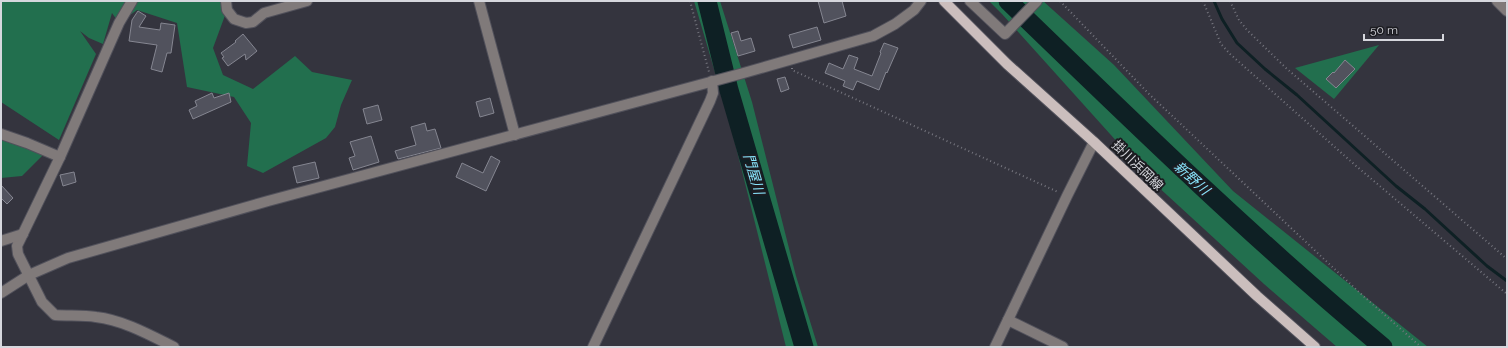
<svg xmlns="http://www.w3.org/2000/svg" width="1508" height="348" font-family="Raleway,'Noto Sans JP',sans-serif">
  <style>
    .green { fill: #226f4e }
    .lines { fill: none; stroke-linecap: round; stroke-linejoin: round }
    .stream { stroke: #0e2024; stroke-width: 3 }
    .river { stroke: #0e2024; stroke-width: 19 }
    .building { fill: #51525d; stroke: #858691 }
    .minor-casing { stroke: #51515b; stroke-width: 12 }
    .major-casing { stroke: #51515b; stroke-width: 12 }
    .path { stroke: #76767f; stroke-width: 2; stroke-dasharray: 1 3; stroke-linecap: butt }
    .minor { stroke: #807a7a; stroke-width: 10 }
    .major { stroke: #cbbebd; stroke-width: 10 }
    .labels { text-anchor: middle; stroke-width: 4; stroke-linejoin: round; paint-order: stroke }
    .street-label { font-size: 13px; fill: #d6d7dd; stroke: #1c1c21 }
    .water-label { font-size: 14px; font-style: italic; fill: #88e3fb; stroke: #1c1c21 }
  </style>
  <rect width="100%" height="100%" fill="#34343e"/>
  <g class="green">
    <path d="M1 1H224L227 10 213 48 223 75 253 89 295 56 312 72 352 80 341 105 335 127 326 138 263 173 247 166 251 123 234 97 187 87 177 23 137 10 119 23 112 13 103 44 89 38 80 31 96 54 59 140 1 102Z"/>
    <path d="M694 1H720L752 102 796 276 818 347H786L730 123Z"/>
    <path d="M989 1H1043L1114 65 1233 191 1428 347H1337L1264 284 1155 184 1002 14Z"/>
    <path d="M1379 45 1334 99 1295 68Z"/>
    <path d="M1 134 44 154 22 176 1 178Z"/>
  </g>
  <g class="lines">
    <path class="stream" d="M1214 1 1222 19 1237 43 1265 69 1297 95 1396 186 1425 209 1487 266 1507 281"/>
    <g class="river">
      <path d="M707 1 729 90 804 347"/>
      <path d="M1008 1C1130 119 1252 238 1383 347"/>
    </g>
  </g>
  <g class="building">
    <path d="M818 1H842L846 16 824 23Z"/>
    <path d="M138 11 146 16 139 27 160 30 161 23 175 25 171 53H167L162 72 151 69 157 45 129 41 132 20Z"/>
    <path d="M817 27 821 40 793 48 789 35Z"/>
    <path d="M738 31 741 41 751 38 755 51 738 56 731 33Z"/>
    <path d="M243 34 257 51 246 60 245 54 228 66 222 58 224 57 221 53 236 42 235 41Z"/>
    <path d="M884 43 898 48 887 73 886 72 879 90 857 81 853 90 843 86 845 81 825 73 829 63 843 69 849 55 858 58 854 69 872 76 881 53 880 52Z"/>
    <path d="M1345 60 1355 69 1336 88 1326 79 1333 72 1334 73Z"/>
    <path d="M785 77 789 89 781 92 777 79Z"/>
    <path d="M212 93 214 98 229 93 231 102 193 119 189 110 197 106 195 101Z"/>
    <path d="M490 98 494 113 480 117 476 102Z"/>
    <path d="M378 105 382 120 367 124 363 109Z"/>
    <path d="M425 123 427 131 435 129 441 148 398 159 395 151 416 145 411 127Z"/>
    <path d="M371 136 379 162 353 170 349 158 355 156 350 142Z"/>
    <path d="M491 156 500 161 486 191 456 177 462 163 483 173Z"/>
    <path d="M315 162 319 178 297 183 293 167Z"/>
    <path d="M74 172 76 182 63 186 60 175Z"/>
    <path d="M1 185 13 198 7 204 1 198Z"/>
  </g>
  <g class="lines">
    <g class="minor-casing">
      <g id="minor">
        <path d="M132 1 119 23 60 157 17 246 18 254 42 302 55 315C69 316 83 315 96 317 123 320 150 335 174 347"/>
        <path d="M226 1 227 10 234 19 246 23 253 22 264 13 307 1"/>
        <path d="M479 1 515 135"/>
        <path d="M970 1 1005 34 1037 1"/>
        <path d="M1497 1 1507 11"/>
        <path d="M1 134 27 143 60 157"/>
        <path d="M1 241 23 234"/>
        <path d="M1 293 29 275 68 258 268 201 740 74 873 36 895 24 914 10 921 1"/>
        <path d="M1008 320 1063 347"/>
        <path d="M593 347 710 101 713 93 712 81"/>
        <path d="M995 347 1067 196 1094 142"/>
      </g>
    </g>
    <g class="major-casing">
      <path id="major" d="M944 1 1007 64 1094 142 1257 296 1315 347"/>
    </g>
    <g class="path">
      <path d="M690 1 709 72"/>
      <path d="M1060 1 1149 94 1360 293 1421 347"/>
      <path d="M1203 1 1221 44 1230 54 1355 165 1507 294"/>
      <path d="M1230 1 1239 20 1247 30 1286 68 1507 259"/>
      <path d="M792 68V70L1058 192"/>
    </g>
    <use href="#minor" class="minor"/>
    <use href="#major" class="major"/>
  </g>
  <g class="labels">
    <g class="street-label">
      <text transform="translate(1138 165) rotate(44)" y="5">掛川浜岡線</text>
    </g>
    <g class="water-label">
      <text transform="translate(754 174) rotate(74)" y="5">門屋川</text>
      <text transform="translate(1192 178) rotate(42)" y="5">新野川</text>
    </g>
  </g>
  <rect width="1508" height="348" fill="none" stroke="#d6d7dd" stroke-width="4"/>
  <path d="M1364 34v6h79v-6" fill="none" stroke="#d6d7dd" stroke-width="2"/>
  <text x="1370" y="34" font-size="12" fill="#d6d7dd" stroke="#1c1c21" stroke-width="3" paint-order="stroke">50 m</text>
</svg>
